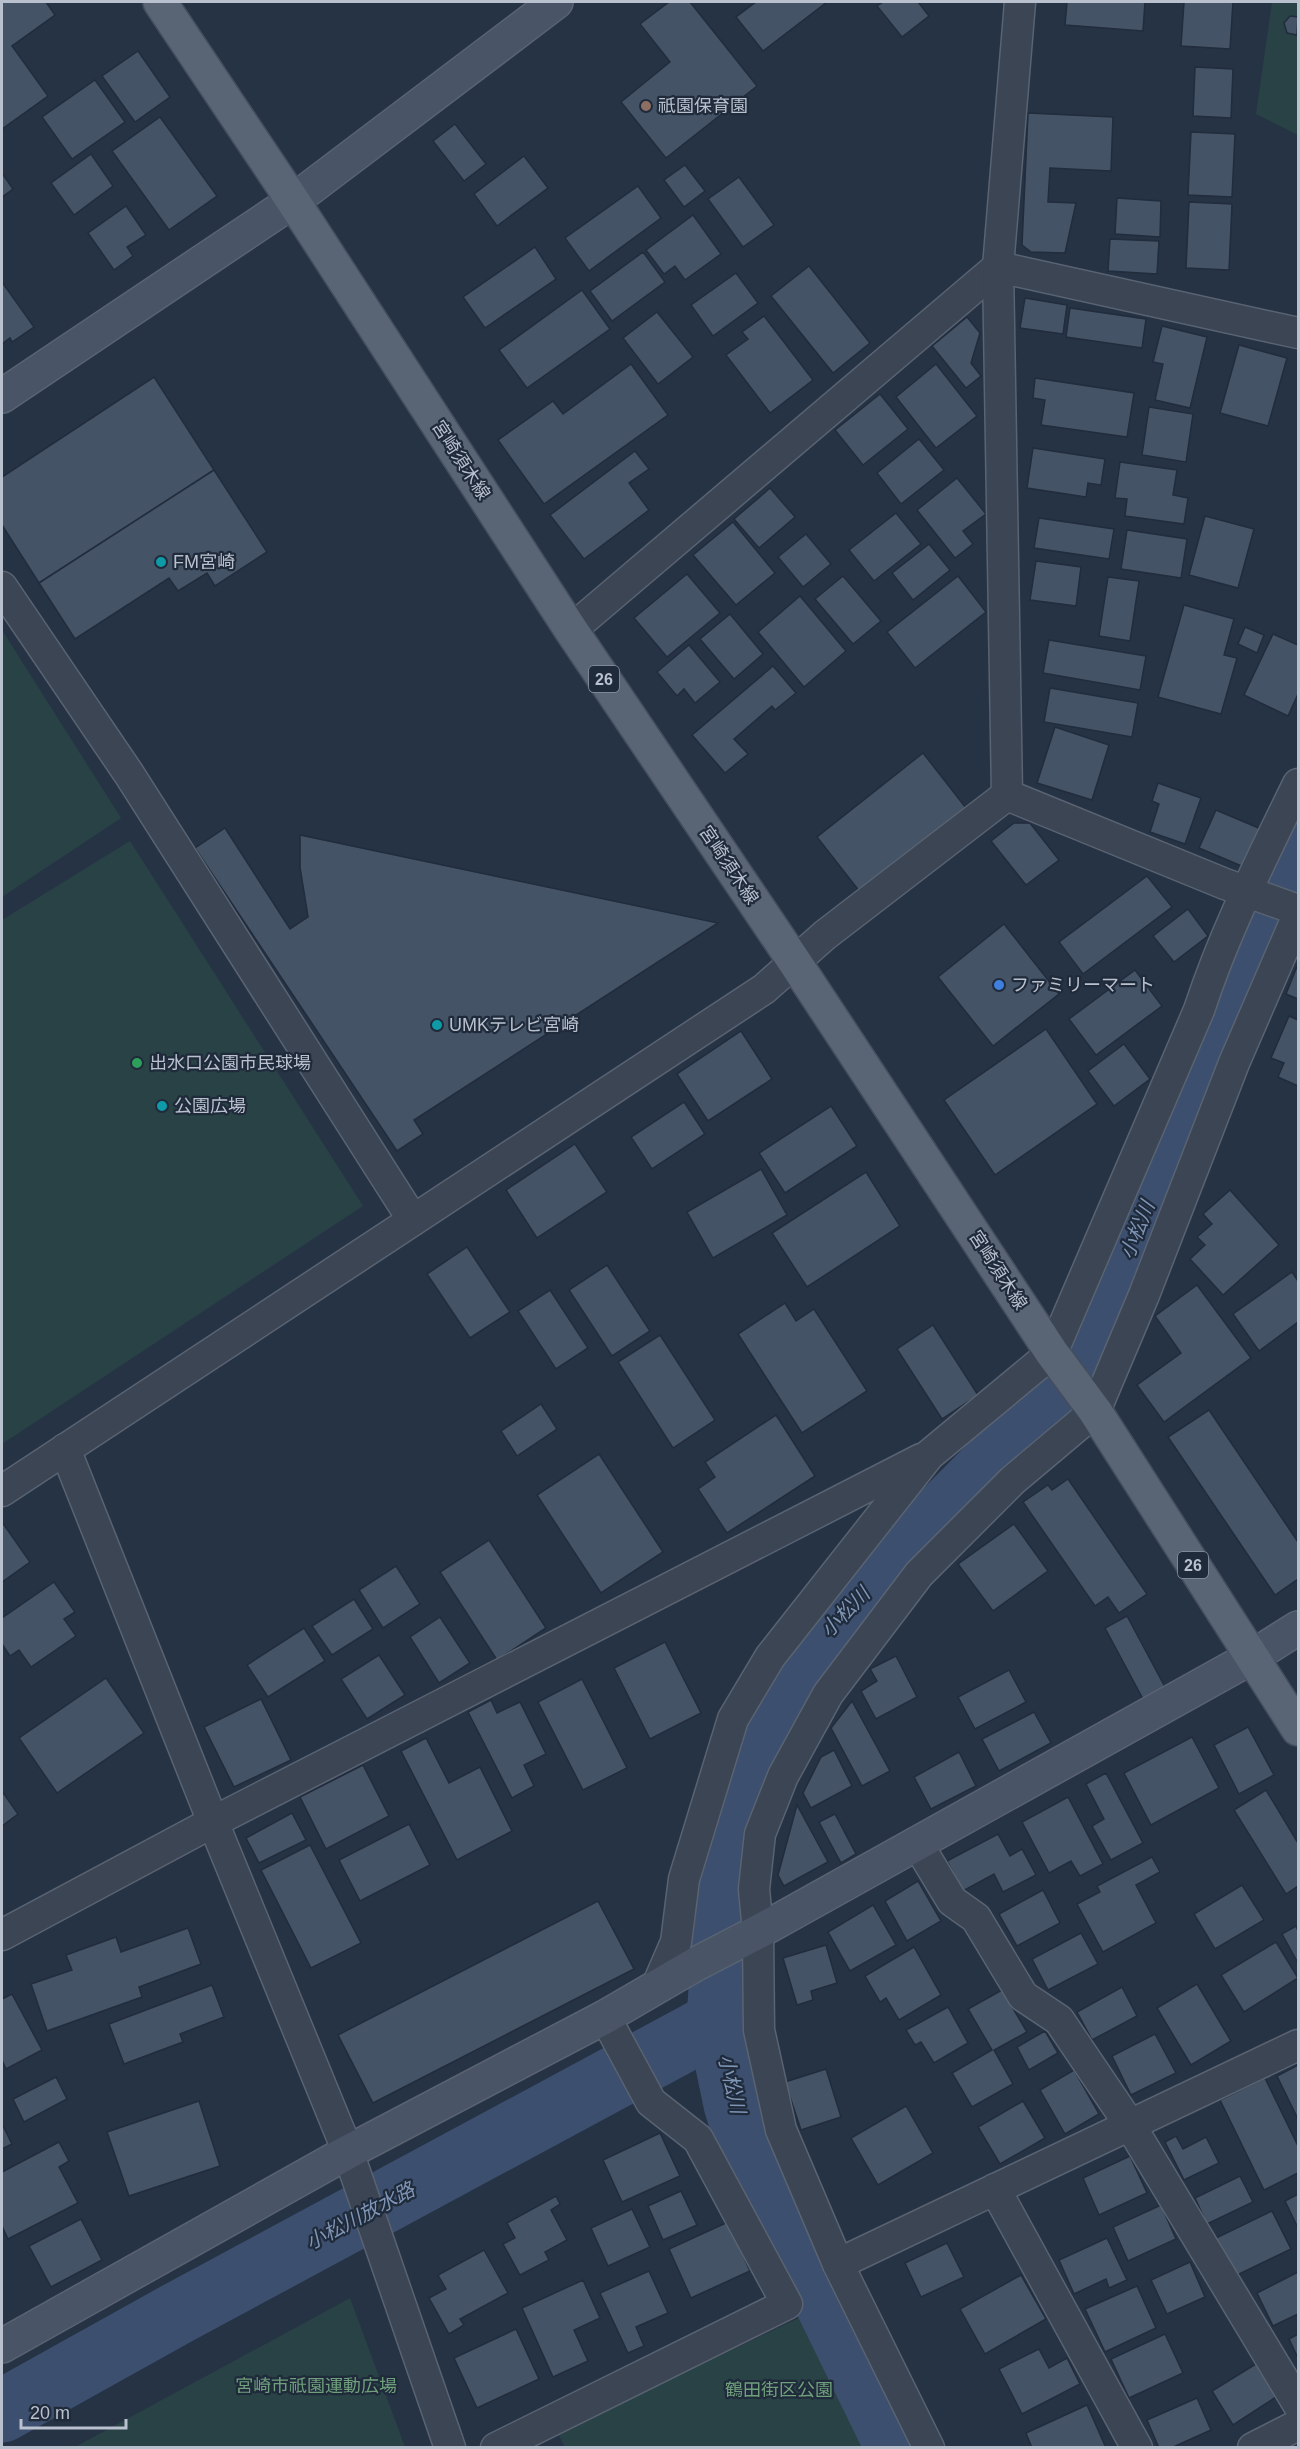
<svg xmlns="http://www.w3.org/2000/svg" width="1300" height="2449" font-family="Helvetica,'Noto Sans JP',sans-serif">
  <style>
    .green { fill: #284246 }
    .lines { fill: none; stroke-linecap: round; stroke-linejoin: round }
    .river { stroke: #3c4f6e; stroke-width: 63 }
    .building { fill: #455367; stroke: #212c3c; stroke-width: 1.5 }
    .street-casing { stroke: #596372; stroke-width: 33 }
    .secondary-casing { stroke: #596372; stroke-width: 36 }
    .primary-casing { stroke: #444e5e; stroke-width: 36 }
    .street { stroke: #3b4554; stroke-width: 30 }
    .secondary { stroke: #495467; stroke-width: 33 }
    .primary { stroke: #596474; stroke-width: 33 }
    .education-dot { fill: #8d6e63; stroke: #1f2a3a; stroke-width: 2 }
    .culture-dot { fill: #0f9aa8; stroke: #1f2a3a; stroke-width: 2 }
    .shop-dot { fill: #3f7fe0; stroke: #1f2a3a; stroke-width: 2 }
    .leisure-dot { fill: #2e9e5b; stroke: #1f2a3a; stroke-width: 2 }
    .labels { text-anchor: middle; stroke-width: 4.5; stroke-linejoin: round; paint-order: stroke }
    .shield { fill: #1f2a3a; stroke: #8b93a2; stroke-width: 1.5 }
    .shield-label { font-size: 16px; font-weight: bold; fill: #b9c0ce }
    .poi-label { font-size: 18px; fill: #b9c0ce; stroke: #1f2a3a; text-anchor: start }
    .street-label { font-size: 18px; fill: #b9c0ce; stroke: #1f2a3a }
    .park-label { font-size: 18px; fill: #6f9f7b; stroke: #1f2a3a }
    .water-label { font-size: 20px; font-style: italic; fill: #7f95b6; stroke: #1f2a3a }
  </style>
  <rect width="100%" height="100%" fill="#263345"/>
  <g class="green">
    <path d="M1272 2H1298V135L1256 114Z"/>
    <path d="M2 630 121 818 2 897Z"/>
    <path d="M130 841 363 1206 2 1444V920Z"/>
    <path d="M350 2298 405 2447H75L319 2315Z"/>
    <path d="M807 2314 870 2447 565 2448 558 2433Z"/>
  </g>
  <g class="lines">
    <g class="river">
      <path d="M2 2411 178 2313 718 2022"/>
      <path d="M897 2448 817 2284 754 2166 735 2104 718 2022 725 1904 737 1843 767 1729 818 1639 1003 1453 1098 1325 1143 1208 1239 984 1262 920 1298 844"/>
    </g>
  </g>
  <g class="building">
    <path d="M2 2H46L55 15 12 46 48 96 2 129Z"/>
    <path d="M669 2H690L757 86 666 158 621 102 670 62 640 24Z"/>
    <path d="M756 2H827L763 51 736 17Z"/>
    <path d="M883 2H918L929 16 902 37 877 6Z"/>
    <path d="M1067 2H1145L1143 31 1065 25Z"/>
    <path d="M1184 2H1233L1230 49 1181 46Z"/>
    <path d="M1290 16 1298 17 1297 35 1287 33 1284 23Z"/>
    <path d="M138 51 170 97 135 122 102 76Z"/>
    <path d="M1195 67 1233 69 1231 118 1193 116Z"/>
    <path d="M95 80 125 122 72 159 42 117Z"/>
    <path d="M1028 113 1113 117 1111 171 1050 168 1048 202 1076 203 1065 253 1031 252 1022 245Z"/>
    <path d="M160 117 217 196 169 230 112 151Z"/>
    <path d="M455 124 486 164 464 181 433 141Z"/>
    <path d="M1191 132 1235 134 1232 197 1188 195Z"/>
    <path d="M91 154 113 186 74 215 51 183Z"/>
    <path d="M524 156 548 188 497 226 474 194Z"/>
    <path d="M685 165 705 191 684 207 664 180Z"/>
    <path d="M2 173 13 189 2 197Z"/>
    <path d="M739 177 774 225 743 247 708 199Z"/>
    <path d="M638 186 661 218 589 271 565 238Z"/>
    <path d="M1117 198 1161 201 1160 237 1115 234Z"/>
    <path d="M1189 202 1232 204 1229 270 1186 268Z"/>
    <path d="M126 206 146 235 127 247 133 256 114 270 88 233Z"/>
    <path d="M693 215 721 254 685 280 675 266 664 274 646 250Z"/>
    <path d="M1110 239 1159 241 1157 274 1108 271Z"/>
    <path d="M535 247 556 279 485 328 463 297Z"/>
    <path d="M643 252 665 282 612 321 590 291Z"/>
    <path d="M809 266 870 343 833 373 771 296Z"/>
    <path d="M736 273 758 303 713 336 691 305Z"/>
    <path d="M2 282 34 327 12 342 10 338 2 344Z"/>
    <path d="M582 290 610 329 527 388 499 350Z"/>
    <path d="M1025 298 1067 305 1063 334 1020 328Z"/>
    <path d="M1070 308 1146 319 1142 348 1066 337Z"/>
    <path d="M657 312 693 357 658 384 623 338Z"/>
    <path d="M764 316 813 380 770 413 726 355 748 339 742 332Z"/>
    <path d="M967 317 980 333 971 363 981 376 966 388 932 346Z"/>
    <path d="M1162 326 1207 337 1190 408 1155 400 1163 364 1153 362Z"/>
    <path d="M1239 345 1287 358 1268 426 1220 413Z"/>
    <path d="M631 364 668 415 544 504 498 440 553 401 563 414Z"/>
    <path d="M936 364 977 416 936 448 896 397Z"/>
    <path d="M154 377 214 470 39 583 2 525V477Z"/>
    <path d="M1035 378 1134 393 1127 437 1041 425 1045 400 1033 398Z"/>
    <path d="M880 394 908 429 863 465 835 430Z"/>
    <path d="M1149 407 1193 414 1186 462 1142 455Z"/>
    <path d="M919 439 944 470 901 504 877 473Z"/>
    <path d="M1033 448 1105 459 1101 485 1088 483 1086 497 1027 488Z"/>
    <path d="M635 451 649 469 629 483 649 510 584 559 550 515Z"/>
    <path d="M1120 462 1177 470 1173 495 1188 498 1184 524 1125 516 1127 499 1115 498Z"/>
    <path d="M214 470 267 552 215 586 207 573 178 591 169 578 75 639 39 583Z"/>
    <path d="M957 478 986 514 963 531 973 544 955 558 917 510Z"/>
    <path d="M770 488 795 517 759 548 734 519Z"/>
    <path d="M896 513 921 544 874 581 849 550Z"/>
    <path d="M1205 516 1254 529 1238 588 1189 575Z"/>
    <path d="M1039 518 1114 529 1109 559 1034 548Z"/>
    <path d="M733 522 775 573 736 605 693 555Z"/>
    <path d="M1127 530 1187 539 1181 578 1121 569Z"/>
    <path d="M806 534 831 564 803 587 778 557Z"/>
    <path d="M929 544 950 570 913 600 892 573Z"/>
    <path d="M1036 561 1081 567 1076 606 1030 600Z"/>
    <path d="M687 574 720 613 667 657 634 618Z"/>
    <path d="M843 576 881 621 853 644 815 599Z"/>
    <path d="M958 576 986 612 915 668 887 632Z"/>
    <path d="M1108 577 1139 581 1130 641 1099 636Z"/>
    <path d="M800 596 846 651 804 687 758 632Z"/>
    <path d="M1184 605 1234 619 1224 655 1237 658 1221 714 1158 697Z"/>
    <path d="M730 614 763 654 734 679 700 639Z"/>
    <path d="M1245 627 1264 635 1257 653 1238 644Z"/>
    <path d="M1273 634 1298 645V694L1288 716 1244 695Z"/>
    <path d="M1049 640 1146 656 1140 690 1043 673Z"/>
    <path d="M689 645 720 682 695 703 684 689 677 696 657 672Z"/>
    <path d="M773 666 796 693 775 710 772 706 734 739 748 754 725 773 692 735Z"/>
    <path d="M1050 688 1138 703 1132 737 1044 722Z"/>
    <path d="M1055 727 1109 745 1092 800 1037 783Z"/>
    <path d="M923 753 966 808 860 892 817 837Z"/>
    <path d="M1158 783 1201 798 1185 844 1150 832 1159 804 1152 801Z"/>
    <path d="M1216 810 1261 829 1244 867 1199 848Z"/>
    <path d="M1014 823H1030L1059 860 1026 885 991 841Z"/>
    <path d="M225 828 290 929 308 917 300 867V835L718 923 414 1120 423 1134 397 1151 195 848Z"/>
    <path d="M1147 876 1172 907 1083 974 1059 942Z"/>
    <path d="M1188 909 1208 936 1174 962 1153 936Z"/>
    <path d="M1004 924 1059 994 993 1046 938 977Z"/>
    <path d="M1298 964V999L1286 994Z"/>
    <path d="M1135 970 1162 1006 1096 1055 1069 1019Z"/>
    <path d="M1289 1016 1298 1020V1086L1278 1077 1284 1063 1271 1058Z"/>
    <path d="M1046 1029 1097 1104 995 1175 944 1100Z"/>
    <path d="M741 1031 772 1079 708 1121 677 1074Z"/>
    <path d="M1124 1044 1150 1079 1114 1106 1088 1071Z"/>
    <path d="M684 1102 705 1134 652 1169 631 1137Z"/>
    <path d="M831 1106 857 1146 785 1193 759 1153Z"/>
    <path d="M575 1144 607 1192 537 1238 506 1190Z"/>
    <path d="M761 1169 787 1215 713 1258 687 1212Z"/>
    <path d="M866 1172 900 1226 807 1287 772 1233Z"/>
    <path d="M1230 1190 1279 1245 1223 1295 1190 1259 1205 1245 1197 1237 1212 1224 1203 1214Z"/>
    <path d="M467 1247 510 1312 470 1338 427 1274Z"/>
    <path d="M607 1265 650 1331 612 1356 569 1290Z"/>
    <path d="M1292 1272 1298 1281V1322L1259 1351 1233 1314Z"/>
    <path d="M1197 1285 1251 1358 1164 1422 1137 1385 1181 1353 1155 1316Z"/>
    <path d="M550 1290 588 1348 556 1369 518 1311Z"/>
    <path d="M785 1303 796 1321 814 1309 867 1391 802 1433 738 1334Z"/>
    <path d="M933 1325 978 1395 942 1419 897 1349Z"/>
    <path d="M660 1335 715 1420 673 1448 618 1362Z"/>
    <path d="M541 1404 557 1429 517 1456 501 1431Z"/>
    <path d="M1209 1410 1298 1542V1579L1275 1595 1168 1437Z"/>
    <path d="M776 1415 815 1476 727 1533 698 1489 715 1477 705 1462Z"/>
    <path d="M599 1454 663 1552 601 1593 537 1495Z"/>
    <path d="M1068 1479 1147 1594 1119 1613 1108 1597 1095 1606 1023 1502 1048 1485 1052 1490Z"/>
    <path d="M2 1522 30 1562 2 1582Z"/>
    <path d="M1014 1524 1048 1571 993 1611 958 1564Z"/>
    <path d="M489 1540 546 1628 497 1660 440 1572Z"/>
    <path d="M396 1566 420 1604 383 1628 359 1590Z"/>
    <path d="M54 1582 75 1612 64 1619 76 1636 31 1667 19 1650 10 1656 2 1644V1618Z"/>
    <path d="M354 1599 373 1629 332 1655 312 1626Z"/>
    <path d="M1127 1616 1165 1687 1143 1699 1105 1628Z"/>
    <path d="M440 1617 470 1663 439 1683 410 1637Z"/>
    <path d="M304 1628 325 1661 268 1697 247 1665Z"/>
    <path d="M665 1642 701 1713 650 1739 614 1668Z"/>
    <path d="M379 1655 405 1695 367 1719 341 1679Z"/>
    <path d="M896 1656 917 1697 876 1719 861 1691 877 1681 870 1669Z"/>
    <path d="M1009 1670 1026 1702 975 1729 958 1697Z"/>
    <path d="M106 1678 144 1733 57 1793 19 1738Z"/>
    <path d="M582 1679 627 1768 583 1790 538 1702Z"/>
    <path d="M261 1699 291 1760 234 1787 204 1727Z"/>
    <path d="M491 1700 497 1713 520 1702 546 1754 524 1765 534 1786 512 1798 468 1712Z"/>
    <path d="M852 1701 890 1771 862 1786 831 1728Z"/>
    <path d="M1034 1712 1051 1743 999 1771 982 1739Z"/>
    <path d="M1248 1727 1274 1775 1239 1794 1214 1745Z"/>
    <path d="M1192 1737 1219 1788 1151 1825 1124 1773Z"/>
    <path d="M426 1738 449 1783 480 1767 512 1831 457 1860 401 1751Z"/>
    <path d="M834 1750 852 1786 811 1808 803 1793 821 1757Z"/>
    <path d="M959 1752 976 1786 931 1809 914 1777Z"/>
    <path d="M363 1765 389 1816 326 1849 300 1797Z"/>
    <path d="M1106 1773 1143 1843 1111 1860 1092 1826 1104 1819 1086 1784Z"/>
    <path d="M1266 1790 1298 1843V1886L1286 1894 1234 1810Z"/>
    <path d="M2 1791 18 1814 2 1826Z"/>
    <path d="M1068 1797 1103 1864 1080 1876 1071 1861 1049 1873 1022 1822Z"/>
    <path d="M797 1805 828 1862 784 1886 778 1875Z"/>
    <path d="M292 1813 306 1840 259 1863 246 1838Z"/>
    <path d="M835 1814 856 1854 841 1863 819 1822Z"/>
    <path d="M409 1824 430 1865 360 1901 339 1860Z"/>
    <path d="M998 1834 1010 1856 1022 1849 1036 1875 1003 1892 994 1874 963 1891 947 1861Z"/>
    <path d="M310 1845 361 1943 311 1968 261 1870Z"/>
    <path d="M1152 1857 1160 1872 1136 1885 1156 1923 1103 1952 1077 1904 1100 1892 1097 1886Z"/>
    <path d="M918 1881 941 1921 907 1941 885 1901Z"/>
    <path d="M1242 1885 1264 1920 1215 1949 1194 1914Z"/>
    <path d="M1043 1890 1060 1923 1017 1946 999 1914Z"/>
    <path d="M598 1901 634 1969 373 2103 338 2035Z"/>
    <path d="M873 1905 896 1945 850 1971 828 1932Z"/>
    <path d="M1296 1926 1298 1931V1963L1282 1934Z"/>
    <path d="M188 1928 201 1964 139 1987 142 1997 47 2031 31 1984 72 1970 66 1955 116 1937 121 1952Z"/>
    <path d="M1081 1933 1098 1964 1048 1990 1032 1959Z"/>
    <path d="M1276 1942 1298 1978 1244 2012 1221 1975Z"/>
    <path d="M826 1945 837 1983 811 1991 813 2000 797 2005 783 1958Z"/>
    <path d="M914 1947 941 1995 899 2020 886 1998 880 2002 865 1976Z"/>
    <path d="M1197 1984 1231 2041 1191 2065 1157 2008Z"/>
    <path d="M212 1985 224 2017 180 2034 183 2042 124 2064 109 2024Z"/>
    <path d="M1122 1987 1137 2016 1092 2040 1077 2012Z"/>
    <path d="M1002 1990 1027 2032 994 2050 1013 2084 972 2107 952 2073 992 2050 968 2009Z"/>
    <path d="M12 1994 42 2050 6 2069 2 2060V1999Z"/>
    <path d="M948 2007 968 2043 934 2063 921 2042 915 2045 906 2030Z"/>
    <path d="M1045 2031 1058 2053 1029 2070 1017 2047Z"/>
    <path d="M1155 2034 1176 2073 1131 2095 1112 2056Z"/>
    <path d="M1298 2065V2119L1277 2076Z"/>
    <path d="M826 2069 841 2117 801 2130 785 2082Z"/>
    <path d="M1074 2070 1099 2114 1065 2134 1040 2090Z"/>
    <path d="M56 2077 67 2099 24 2122 13 2099Z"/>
    <path d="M1265 2078 1298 2146V2173L1264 2190 1220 2100Z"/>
    <path d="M199 2101 220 2166 129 2196 107 2132Z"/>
    <path d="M1023 2101 1045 2138 1000 2164 978 2127Z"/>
    <path d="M906 2106 933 2153 878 2185 851 2138Z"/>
    <path d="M2 2124 12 2144 2 2149Z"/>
    <path d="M660 2133 680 2176 622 2202 603 2160Z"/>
    <path d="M1176 2136 1183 2149 1206 2137 1219 2163 1184 2180 1165 2142Z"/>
    <path d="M59 2142 69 2161 59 2167 78 2203 8 2239 2 2226V2172Z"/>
    <path d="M1130 2156 1147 2193 1099 2215 1083 2178Z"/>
    <path d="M1240 2176 1253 2202 1207 2224 1195 2198Z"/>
    <path d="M681 2191 697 2225 663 2240 648 2206Z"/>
    <path d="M1298 2194V2228L1285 2201Z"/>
    <path d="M556 2196 560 2204 551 2210 567 2240 545 2252 549 2260 520 2275 503 2244 515 2238 507 2223Z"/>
    <path d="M1161 2205 1176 2239 1128 2261 1113 2227Z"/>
    <path d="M632 2209 650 2247 608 2266 591 2228Z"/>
    <path d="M1272 2211 1291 2249 1235 2276 1216 2238Z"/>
    <path d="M81 2219 102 2260 51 2287 29 2246Z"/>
    <path d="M728 2222 750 2271 691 2298 669 2249Z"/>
    <path d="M1107 2238 1127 2280 1109 2288 1106 2279 1074 2294 1059 2260Z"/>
    <path d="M947 2243 964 2277 921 2297 905 2263Z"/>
    <path d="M484 2250 508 2293 460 2319 464 2325 449 2334 429 2298 446 2289 438 2275Z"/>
    <path d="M1190 2262 1205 2297 1167 2314 1151 2280Z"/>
    <path d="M649 2271 668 2313 636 2327 644 2346 628 2353 600 2293Z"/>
    <path d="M1298 2272V2314L1273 2326 1257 2293Z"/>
    <path d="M1021 2275 1046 2319 985 2354 960 2309Z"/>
    <path d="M583 2280 600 2318 574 2330 588 2361 553 2377 522 2308Z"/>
    <path d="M1137 2286 1156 2328 1105 2352 1085 2309Z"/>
    <path d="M516 2329 539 2379 477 2408 454 2358Z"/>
    <path d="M1165 2334 1183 2373 1129 2398 1111 2359Z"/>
    <path d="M1298 2334V2358L1289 2339Z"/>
    <path d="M1039 2349 1049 2368 1067 2358 1080 2384 1022 2414 999 2369Z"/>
    <path d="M1259 2362 1279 2395 1233 2425 1212 2391Z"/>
    <path d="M1197 2398 1211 2430 1171 2448H1159L1147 2420Z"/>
    <path d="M1087 2405 1106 2448H1032L1026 2433Z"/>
  </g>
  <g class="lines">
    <g class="street-casing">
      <g id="street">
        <path d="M998 267 1298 333"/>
        <path d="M2 587 129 774 413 1220"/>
        <path d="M571 630 998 267"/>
        <path d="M1007 795 998 267 1020 2"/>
        <path d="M1007 795 1225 884 1298 910"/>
        <path d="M65 1449 213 1822 348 2152 450 2448"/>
        <path d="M2 1491 764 989 825 935 1007 795"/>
        <path d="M917 1843 952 1901 976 1918 1023 1996 1059 2020 1130 2125 1298 2404"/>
        <path d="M2 1935 213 1822 921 1459"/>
        <path d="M657 1986 676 1942 684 1879 733 1719 770 1657 929 1455 1052 1353 1199 1010C1225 931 1262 858 1298 784"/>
        <path d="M995 2189 1137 2448"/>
        <path d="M838 2264 1298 2045"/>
        <path d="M496 2448 787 2304 698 2139 651 2102 605 2017"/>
        <path d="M929 2448 838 2264 781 2130 759 2030 758 1932 754 1889 760 1834 783 1776 828 1694 919 1574 1013 1480 1095 1411 1144 1295 1234 1063 1298 915"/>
        <path d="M1253 2448 1298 2425"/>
      </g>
    </g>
    <g class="secondary-casing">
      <g id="secondary">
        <path d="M2 396 293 201 556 2"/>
        <path d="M2 2346 348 2152 605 2017 696 1964 758 1932 1252 1657 1298 1628"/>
      </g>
    </g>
    <g class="primary-casing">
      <path id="primary" d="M160 2 293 201 571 630 794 961 1052 1353 1095 1411 1298 1729"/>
    </g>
    <use href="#street" class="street"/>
    <use href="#secondary" class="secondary"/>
    <use href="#primary" class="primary"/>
  </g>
  <circle class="education-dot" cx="646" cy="106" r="6"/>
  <g class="culture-dot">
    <circle cx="161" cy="562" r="6"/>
    <circle cx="437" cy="1025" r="6"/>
    <circle cx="162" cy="1106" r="6"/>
  </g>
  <circle class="shop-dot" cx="999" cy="985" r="6"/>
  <circle class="leisure-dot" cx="137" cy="1063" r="6"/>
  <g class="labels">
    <g class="shield">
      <rect x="589" y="666" width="30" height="26" rx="4.5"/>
      <rect x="1178" y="1552" width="30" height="26" rx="4.5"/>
    </g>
    <g class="shield-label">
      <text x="604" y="685">26</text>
      <text x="1193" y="1571">26</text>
    </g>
    <g class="poi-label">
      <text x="658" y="112">祇園保育園</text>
      <text x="173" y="568">FM宮崎</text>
      <text x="1011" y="991">ファミリーマート</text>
      <text x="449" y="1031">UMKテレビ宮崎</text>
      <text x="149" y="1069">出水口公園市民球場</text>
      <text x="174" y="1112">公園広場</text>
    </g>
    <g class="street-label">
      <text transform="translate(461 460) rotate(57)" y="6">宮崎須木線</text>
      <text transform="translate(729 865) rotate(56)" y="6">宮崎須木線</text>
      <text transform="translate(998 1270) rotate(57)" y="6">宮崎須木線</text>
    </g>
    <g class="park-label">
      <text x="316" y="2392">宮崎市祇園運動広場</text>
      <text x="779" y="2396">鶴田街区公園</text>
    </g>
    <g class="water-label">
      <text transform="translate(1137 1230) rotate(-68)" y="7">小松川</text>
      <text transform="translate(845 1612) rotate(-46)" y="7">小松川</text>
      <text transform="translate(732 2084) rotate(77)" y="7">小松川</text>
      <text transform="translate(360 2216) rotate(-28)" y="7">小松川放水路</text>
    </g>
  </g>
  <rect width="1300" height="2449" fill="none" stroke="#b9c0ce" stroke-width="6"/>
  <path d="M21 2419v9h105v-9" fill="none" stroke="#b9c0ce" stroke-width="3"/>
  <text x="30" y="2419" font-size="18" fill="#b9c0ce" stroke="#1f2a3a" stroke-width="4.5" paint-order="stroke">20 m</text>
</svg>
